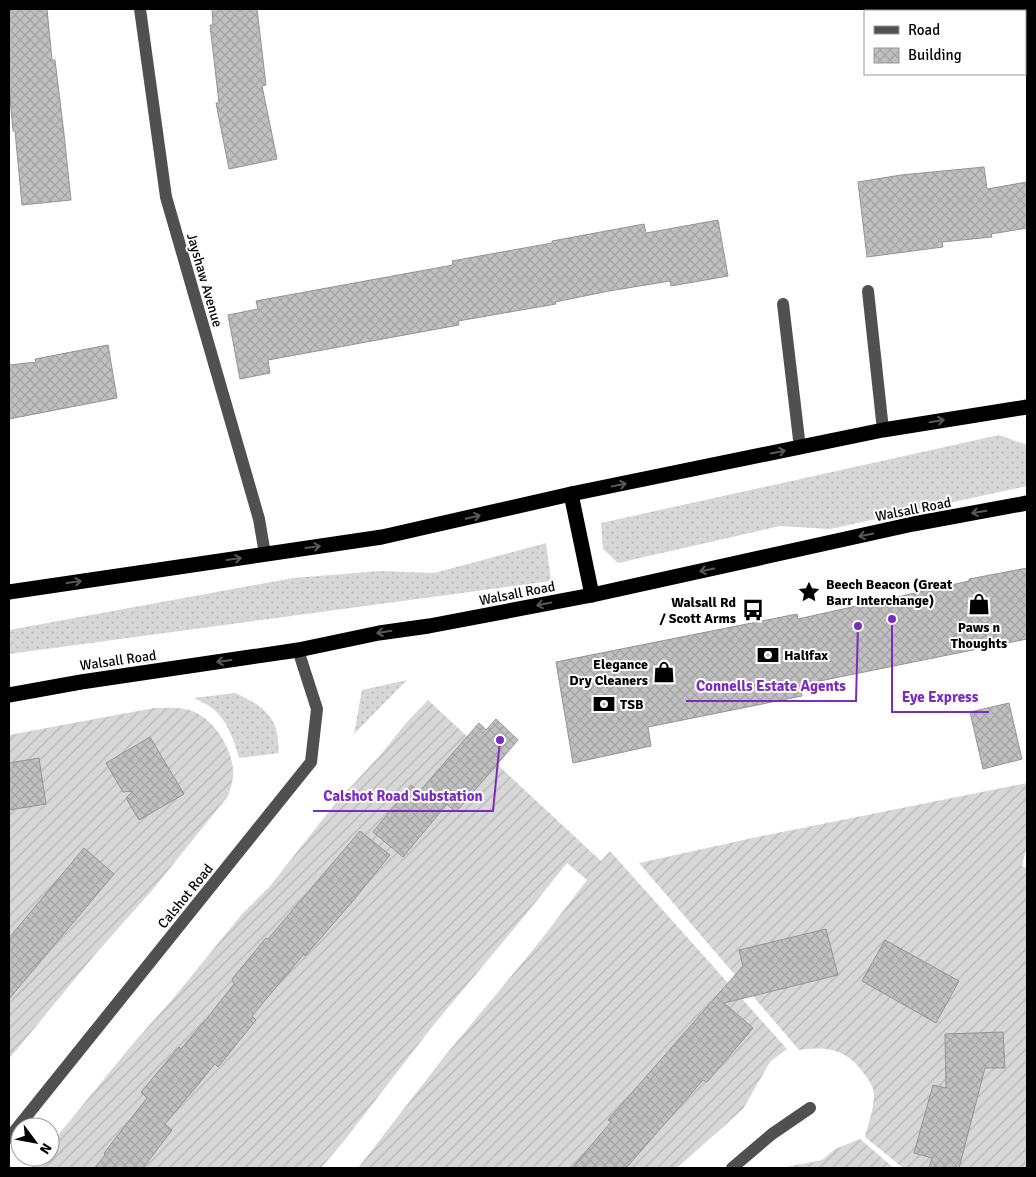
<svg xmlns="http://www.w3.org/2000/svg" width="1036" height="1177" font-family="Signika,sans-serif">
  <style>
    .grass { fill: url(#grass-dots) }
    .garden { fill: url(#garden-furrows) }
    .building { fill: url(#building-cross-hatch); stroke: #949494 }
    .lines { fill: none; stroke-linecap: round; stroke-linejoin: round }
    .minor { stroke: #505050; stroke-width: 12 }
    .highway { stroke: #000; stroke-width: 15 }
    .oneway { stroke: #595959 }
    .labels { text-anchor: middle; stroke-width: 4; stroke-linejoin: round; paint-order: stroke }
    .street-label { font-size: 14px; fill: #000; stroke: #fff }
    .poi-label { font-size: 14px; font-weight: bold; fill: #000; stroke: #fff; text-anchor: start }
    .leader { fill: none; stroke: #7b2cbf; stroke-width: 2 }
    .callout-dot { fill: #7b2cbf; stroke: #fff; stroke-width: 2 }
    .callout-label { font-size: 15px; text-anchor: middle; font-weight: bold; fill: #7b2cbf; stroke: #fff; stroke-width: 4; stroke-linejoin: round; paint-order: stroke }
  </style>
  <defs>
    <pattern id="grass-dots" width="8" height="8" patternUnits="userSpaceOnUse" patternTransform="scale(1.25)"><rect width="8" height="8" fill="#d7d7d7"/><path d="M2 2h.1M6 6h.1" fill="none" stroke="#b7b7b7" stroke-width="1.8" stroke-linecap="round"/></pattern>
    <pattern id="garden-furrows" width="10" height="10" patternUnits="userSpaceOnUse" patternTransform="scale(1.25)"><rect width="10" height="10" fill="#d7d7d7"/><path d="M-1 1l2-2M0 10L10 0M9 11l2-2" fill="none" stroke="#b7b7b7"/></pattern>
    <pattern id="building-cross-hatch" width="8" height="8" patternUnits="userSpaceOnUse" patternTransform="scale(1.25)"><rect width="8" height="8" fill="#c0c0c0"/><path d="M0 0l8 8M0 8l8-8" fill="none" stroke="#a3a3a3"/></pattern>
  </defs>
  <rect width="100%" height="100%" fill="#fff"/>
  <g class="grass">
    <path d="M999 435 1027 445V486L830 529 780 526 618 563 603 549 601 523Z"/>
    <path d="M546 543 551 581 9 654V630L293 578 380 571 434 573Z"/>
    <path d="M407 680 354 734 362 690Z"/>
    <path d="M235 693C251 700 271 710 276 729 278 736 278 745 279 753L239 758C234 740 227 720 212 708 207 704 200 701 194 698Z"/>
  </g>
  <g class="garden">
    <path d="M428 700 601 861 610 851 787 1049 770 1062 743 1109 677 1168H358L444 1057 537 945 587 880 567 863 522 919 432 1027 344 1141 321 1168H31L40 1157H50V1145L131 1046 176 995 242 914 270 886 334 805 382 753 406 723Z"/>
    <path d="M154 708C164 708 175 707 185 709 210 713 231 745 233 769 234 779 231 787 228 796L154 888 93 957 9 1059V735Z"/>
    <path d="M1027 783V846L1022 866 1027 868V1168H903L865 1137C868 1124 874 1109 874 1095 874 1087 868 1079 864 1074 847 1049 827 1046 799 1050L639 863 757 837Z"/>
    <path d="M860 1139 894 1168H781L822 1160 835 1149Z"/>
  </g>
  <g class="building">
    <path d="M9 9H47L52 60H55L64 134 71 200 22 205 15 131H13L9 86Z"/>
    <path d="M212 9H257L266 85 262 86 277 159 229 169 216 103H219L210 25H213Z"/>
    <path d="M984 167 987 189 1027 182V228L991 234 992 237 942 242 943 247 867 257 858 182 901 175Z"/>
    <path d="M718 220 728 276 671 286 670 281 609 291 555 302 556 304 458 321 459 325 268 360 270 373 240 379 228 315 258 309 256 301 453 265 452 261 552 243V241L644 224 646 233Z"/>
    <path d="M108 345 117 398 9 419V365L36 362 35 359Z"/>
    <path d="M1027 568V639L800 685 802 696 648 727 651 746 573 763 556 662 797 614 798 619 969 581V579Z"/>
    <path d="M1009 703 1022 759 983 769 970 712Z"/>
    <path d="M496 719 518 740 456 812 447 804 403 857 373 832 411 785 419 792 479 723 486 730Z"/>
    <path d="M150 737 184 794 139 820 126 798 133 791 123 792 106 763Z"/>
    <path d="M39 758 46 804 9 810V763Z"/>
    <path d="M360 831 390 855 352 902 305 956 304 954 252 1016 256 1020 218 1067 215 1064 165 1124 172 1130 143 1168H95L105 1155 104 1153 147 1098 141 1092 179 1047 181 1049 208 1017 234 984 232 979 266 938 268 939Z"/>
    <path d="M84 848 114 874 9 999V938Z"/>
    <path d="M826 929 838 975 724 1003 753 1028 707 1082 703 1080 626 1168H572L611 1122 608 1120 743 966 739 950Z"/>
    <path d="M885 940 959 981 936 1023 862 981Z"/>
    <path d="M1003 1032 1005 1068H985L959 1168H929L932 1158 914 1153 933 1085 946 1088 945 1034Z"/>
  </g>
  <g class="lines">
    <g class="minor">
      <path d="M140 9 166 197 259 519 265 554"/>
      <path d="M868 291 883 430"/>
      <path d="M783 304 800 448"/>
      <path d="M9 1138 311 762 317 709 298 650"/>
      <path d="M732 1168 772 1134 810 1108"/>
    </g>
    <g class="highway">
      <path d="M571 494 592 595"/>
      <path d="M9 592 382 537 571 494 883 430 1027 407"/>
      <path d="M9 695 81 682 298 650 379 633 429 626 592 595 913 524 1027 503"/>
    </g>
  </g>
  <defs><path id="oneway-shaft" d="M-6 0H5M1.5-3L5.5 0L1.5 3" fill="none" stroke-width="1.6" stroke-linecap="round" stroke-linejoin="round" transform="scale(1.25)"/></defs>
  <g class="oneway">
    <use href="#oneway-shaft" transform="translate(937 421) rotate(-9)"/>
    <use href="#oneway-shaft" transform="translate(778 452) rotate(-11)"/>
    <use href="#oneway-shaft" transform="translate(619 485) rotate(-11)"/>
    <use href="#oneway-shaft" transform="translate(979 512) rotate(170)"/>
    <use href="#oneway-shaft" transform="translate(473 517) rotate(-13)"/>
    <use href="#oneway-shaft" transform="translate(866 535) rotate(168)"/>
    <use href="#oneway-shaft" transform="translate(313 547) rotate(-8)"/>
    <use href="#oneway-shaft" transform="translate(234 559) rotate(-8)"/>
    <use href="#oneway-shaft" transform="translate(707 570) rotate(168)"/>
    <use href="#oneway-shaft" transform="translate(74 582) rotate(-8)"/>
    <use href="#oneway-shaft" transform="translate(544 604) rotate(169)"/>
    <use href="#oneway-shaft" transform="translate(384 632) rotate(171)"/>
    <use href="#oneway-shaft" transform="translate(224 661) rotate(172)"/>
  </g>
  <defs>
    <g id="sight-bare" transform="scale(1.725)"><path d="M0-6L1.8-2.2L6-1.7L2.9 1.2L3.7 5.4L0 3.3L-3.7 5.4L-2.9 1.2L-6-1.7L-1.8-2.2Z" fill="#000" stroke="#fff" stroke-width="2.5" paint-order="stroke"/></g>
    <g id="shop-bare" transform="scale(1.725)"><path d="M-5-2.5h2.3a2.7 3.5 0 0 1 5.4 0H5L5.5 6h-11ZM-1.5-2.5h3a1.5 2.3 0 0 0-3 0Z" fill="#000" stroke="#fff" stroke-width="2.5" paint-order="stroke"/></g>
    <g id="bus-bare" transform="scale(1.725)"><path d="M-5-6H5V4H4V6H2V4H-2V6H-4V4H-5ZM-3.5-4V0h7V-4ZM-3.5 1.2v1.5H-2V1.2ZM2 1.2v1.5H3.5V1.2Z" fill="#000" stroke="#fff" stroke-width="2.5" paint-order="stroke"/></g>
    <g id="bank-bare" transform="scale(1.725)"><path d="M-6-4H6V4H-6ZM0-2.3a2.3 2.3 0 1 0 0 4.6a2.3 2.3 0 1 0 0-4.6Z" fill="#000" stroke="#fff" stroke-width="2.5" paint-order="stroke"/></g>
  </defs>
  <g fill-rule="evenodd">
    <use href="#sight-bare" x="809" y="592"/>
    <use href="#shop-bare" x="979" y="604"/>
    <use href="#bus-bare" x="753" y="610"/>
    <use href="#bank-bare" x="768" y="655"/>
    <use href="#shop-bare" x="664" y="672"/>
    <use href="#bank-bare" x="604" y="704"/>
  </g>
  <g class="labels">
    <g class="street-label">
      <text transform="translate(205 280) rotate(74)" y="5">Jayshaw Avenue</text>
      <text transform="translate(913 509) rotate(-11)" y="5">Walsall Road</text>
      <text transform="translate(517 593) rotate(-11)" y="5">Walsall Road</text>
      <text transform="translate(118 660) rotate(-8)" y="5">Walsall Road</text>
      <text transform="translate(185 896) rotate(-51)" y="5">Calshot Road</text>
    </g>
    <g class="poi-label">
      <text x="826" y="589">Beech Beacon (Great<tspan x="826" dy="16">Barr Interchange)</tspan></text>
      <text x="736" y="607" text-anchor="end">Walsall Rd<tspan x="736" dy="16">/ Scott Arms</tspan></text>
      <text x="979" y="632" text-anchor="middle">Paws n<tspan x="979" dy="16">Thoughts</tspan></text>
      <text x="784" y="660">Halifax</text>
      <text x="648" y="669" text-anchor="end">Elegance<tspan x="648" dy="16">Dry Cleaners</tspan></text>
      <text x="620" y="709">TSB</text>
    </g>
  </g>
  <path class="leader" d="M858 626L856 701H686M892 619L892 712H989M500 740L493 811H313"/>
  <g class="callout-dot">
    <circle cx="858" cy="626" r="5"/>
    <circle cx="892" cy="619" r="5"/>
    <circle cx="500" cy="740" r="5"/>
  </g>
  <g class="callout-label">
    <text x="771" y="691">Connells Estate Agents</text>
    <text x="940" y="702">Eye Express</text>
    <text x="403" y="801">Calshot Road Substation</text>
  </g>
  <rect width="1036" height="1177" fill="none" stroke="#000000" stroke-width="20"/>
  <rect x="864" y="10" width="162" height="65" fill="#ffffff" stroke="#999999"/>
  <rect x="874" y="26" width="25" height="8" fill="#505050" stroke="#999999"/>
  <text x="908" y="35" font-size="15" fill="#000000">Road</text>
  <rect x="874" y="48" width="25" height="15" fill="url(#building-cross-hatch)" stroke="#999999"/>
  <text x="908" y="60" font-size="15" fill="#000000">Building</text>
  <g transform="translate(35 1142) rotate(122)"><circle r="24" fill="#ffffff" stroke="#999999"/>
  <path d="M0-4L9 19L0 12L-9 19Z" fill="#000000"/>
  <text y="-8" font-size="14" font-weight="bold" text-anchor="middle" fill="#000000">N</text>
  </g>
</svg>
